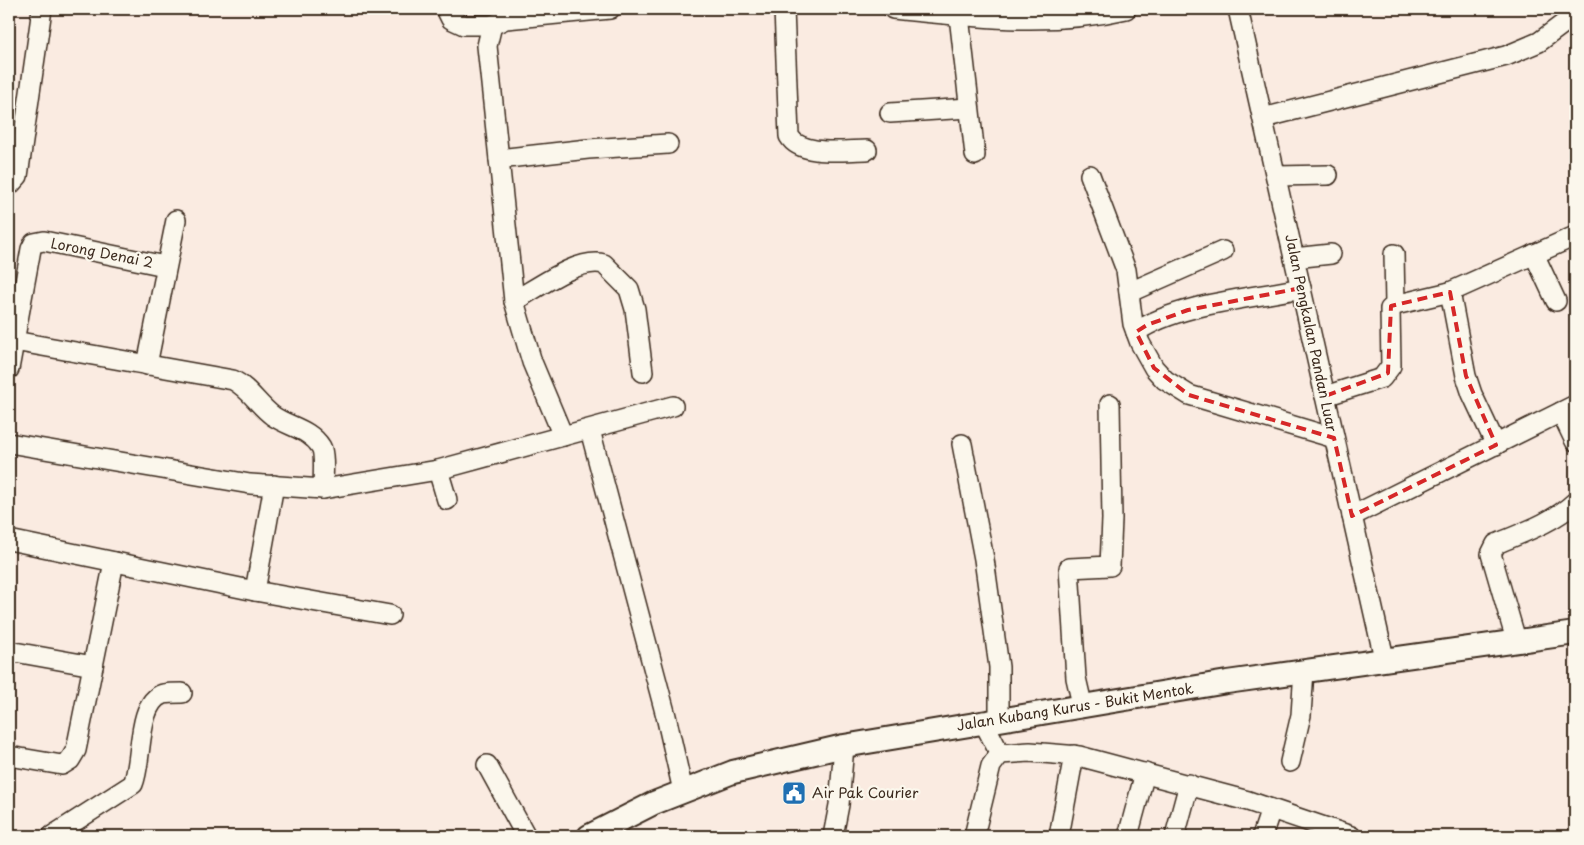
<svg xmlns="http://www.w3.org/2000/svg" width="1584" height="845" font-family="'Playpen Sans',sans-serif">
  <style>
    .lines { fill: none; stroke-linecap: round; stroke-linejoin: round }
    .minor-casing { stroke: #3b2a1e; stroke-width: 22 }
    .major-casing { stroke: #3b2a1e; stroke-width: 26 }
    .minor { stroke: #fbf7ec; stroke-width: 19 }
    .major { stroke: #fbf7ec; stroke-width: 22 }
    .marked { fill: none; stroke: #d62828; stroke-width: 4; stroke-dasharray: 10 6; stroke-linejoin: round }
    .labels { text-anchor: middle; stroke-width: 4.5; stroke-linejoin: round; paint-order: stroke }
    .street-label { font-size: 14px; fill: #3b2a1e; stroke: #fbf7ec }
    .poi-label { font-size: 14px; fill: #3b2a1e; stroke: #fbf7ec; text-anchor: start }
  </style>
  <rect width="100%" height="100%" fill="#faebe1"/>
  <filter id="ink" filterUnits="userSpaceOnUse"><feTurbulence type="fractalNoise" baseFrequency=".02" numOctaves="2"/><feDisplacementMap in="SourceGraphic" scale="10" xChannelSelector="R" yChannelSelector="G"/><feConvolveMatrix kernelMatrix="1 2 1 2 8 2 1 2 1" color-interpolation-filters="sRGB"/></filter>
  <g filter="url(#ink)">
    <g class="lines">
      <g class="minor-casing">
        <g id="minor">
          <path d="M446 9 451 19 464 25H492"/>
          <path d="M784 9 789 136C801 157 845 150 867 150"/>
          <path d="M893 9C972 17 1049 27 1126 9"/>
          <path d="M1238 9 1384 658"/>
          <path d="M959 16 975 155"/>
          <path d="M890 113 969 108"/>
          <path d="M1263 118 1506 56 1539 42 1575 15"/>
          <path d="M499 159 588 149 668 144"/>
          <path d="M1090 175 1126 270 1133 324 1140 343 1154 368 1165 380 1189 395 1334 438"/>
          <path d="M1276 176 1328 175"/>
          <path d="M9 186 18 176 42 9"/>
          <path d="M1534 254 1556 301"/>
          <path d="M1294 258 1331 254"/>
          <path d="M1130 292 1223 251"/>
          <path d="M1450 292 1466 376 1472 394 1496 445"/>
          <path d="M514 301C536 289 578 257 604 264L629 289 635 309 643 372"/>
          <path d="M1395 305 1450 292 1575 236"/>
          <path d="M1136 332C1179 303 1250 299 1301 288"/>
          <path d="M14 341 233 380C249 388 258 405 273 416 289 427 310 429 321 447 325 454 323 479 323 489"/>
          <path d="M147 365 176 220"/>
          <path d="M9 369 31 249 34 243 44 241 165 266"/>
          <path d="M1325 396 1382 378 1391 366 1390 309 1395 305 1394 254"/>
          <path d="M1561 412 1575 441"/>
          <path d="M590 430 666 716 683 791"/>
          <path d="M563 436 532 362 514 301 487 46 492 25 506 19 610 9"/>
          <path d="M9 443 250 484 323 489 438 470 673 406"/>
          <path d="M962 444 984 559 999 667V718"/>
          <path d="M438 470 447 500"/>
          <path d="M1352 516 1575 405"/>
          <path d="M9 540 255 591 390 615"/>
          <path d="M255 591 274 485"/>
          <path d="M1516 640 1491 554 1496 544C1522 533 1554 522 1575 502"/>
          <path d="M9 651 93 666"/>
          <path d="M1082 704 1076 678 1069 568 1110 566 1112 519 1110 404"/>
          <path d="M983 721 1000 754"/>
          <path d="M9 756 62 765 70 760 76 750 114 562"/>
          <path d="M1290 762 1301 715 1304 670"/>
          <path d="M487 765 526 836"/>
          <path d="M52 836 133 784C143 761 136 703 163 694 168 693 176 693 182 693"/>
          <path d="M833 836 839 805 844 746"/>
          <path d="M974 836 991 766 1000 754 1030 752 1079 756 1248 801 1351 836"/>
          <path d="M1059 836 1074 755"/>
          <path d="M1128 836 1145 773"/>
          <path d="M1175 836 1189 784"/>
          <path d="M1262 836 1271 809"/>
        </g>
      </g>
      <g class="major-casing">
        <path id="major" d="M589 836 654 803 733 772 844 746 1227 682 1575 633"/>
      </g>
      <use href="#minor" class="minor"/>
      <use href="#major" class="major"/>
    </g>
  </g>
  <path class="marked" d="M1301 288 1325 396 1388 373 1391 306 1450 292 1466 376 1496 445 1352 516 1334 438 1189 395 1154 368 1136 332 1147 325 1188 310Z"/>
  <defs>
    <g id="civic-square" transform="scale(1.25)"><rect x="-9" y="-9" width="18" height="18" rx="4" fill="#1f6fb2" stroke="#fbf7ec"/><path d="M-.6-6.5H3V-4.5H.6V-3L4-1V1h2V6H-6V1h2V-1L-.6-3ZM-1.2 2.5V6h2.4V2.5Z" fill="#fff"/></g>
  </defs>
  <g fill-rule="evenodd">
    <use href="#civic-square" x="794" y="793"/>
  </g>
  <g class="labels">
    <g class="street-label">
      <text transform="translate(102 253) rotate(11)" y="5">Lorong Denai 2</text>
      <text transform="translate(1311 333) rotate(78)" y="5">Jalan Pengkalan Pandan Luar</text>
      <text transform="translate(1075 707) rotate(-9)" y="5">Jalan Kubang Kurus - Bukit Mentok</text>
    </g>
    <g class="poi-label">
      <text x="812" y="798">Air Pak Courier</text>
    </g>
  </g>
  <rect width="1584" height="845" fill="none" stroke="#fbf7ec" stroke-width="30"/>
  <rect x="15" y="15" width="1554" height="815" fill="none" stroke="#3b2a1e" stroke-width="2" filter="url(#ink)"/>
</svg>
